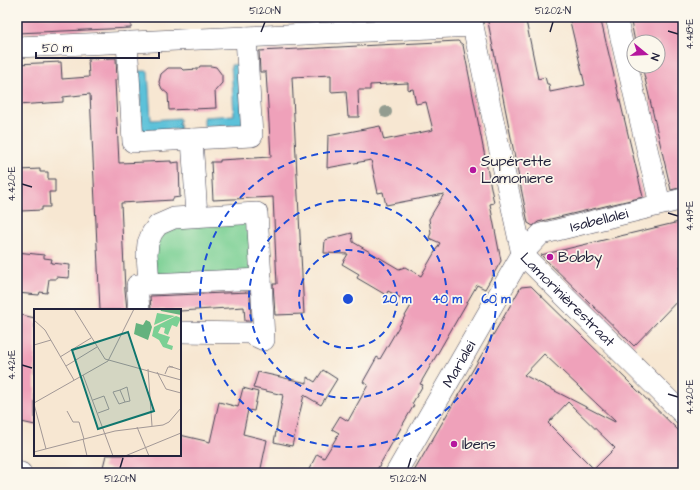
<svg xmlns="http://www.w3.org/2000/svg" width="700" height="490" font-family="'Architects Daughter',sans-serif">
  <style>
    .green { fill: #7bd094; stroke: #4e7968 }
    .water { fill: #5bc1d9; stroke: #3e728a }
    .building { fill: #efa1ba; fill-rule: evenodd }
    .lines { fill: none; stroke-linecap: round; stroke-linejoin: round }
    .minor-casing { stroke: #424052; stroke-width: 22 }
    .minor { stroke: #fff; stroke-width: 21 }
    .tree { fill: #939c90 }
    .ticks { fill: none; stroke: #22223b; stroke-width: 1.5 }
    .ring { fill: none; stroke: #1d4ed8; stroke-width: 2; stroke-dasharray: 7 5 }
    .poi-dot { fill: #b5179e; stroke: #fbf7ec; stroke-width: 1.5 }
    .labels { text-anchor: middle; stroke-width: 3.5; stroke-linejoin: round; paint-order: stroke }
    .poi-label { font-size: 15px; fill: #22223b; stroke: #fbf7ec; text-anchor: start }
    .street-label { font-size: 15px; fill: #22223b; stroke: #fbf7ec }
    .inset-road { fill: none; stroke: #a29896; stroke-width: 1 }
    .view { fill: #0f766e; fill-opacity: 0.15; stroke: #0f766e; stroke-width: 2 }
    .inset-edge { fill: none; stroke: #22223b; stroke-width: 2 }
    .centre { fill: #1d4ed8; stroke: #fbf7ec; stroke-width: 2 }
    .ring-label { font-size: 12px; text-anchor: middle; font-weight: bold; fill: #1d4ed8; stroke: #fbf7ec; stroke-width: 3.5; stroke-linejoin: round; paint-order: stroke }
    .neatline { fill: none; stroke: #22223b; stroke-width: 1.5 }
    .ticks-label { font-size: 10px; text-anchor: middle; fill: #22223b }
  </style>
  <rect width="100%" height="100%" fill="#fbf7ec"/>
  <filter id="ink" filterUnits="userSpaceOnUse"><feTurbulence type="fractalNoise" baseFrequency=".025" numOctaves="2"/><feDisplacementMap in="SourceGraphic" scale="8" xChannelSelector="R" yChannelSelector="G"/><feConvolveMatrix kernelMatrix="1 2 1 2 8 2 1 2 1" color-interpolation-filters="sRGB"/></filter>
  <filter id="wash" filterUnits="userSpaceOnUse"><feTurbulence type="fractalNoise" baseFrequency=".012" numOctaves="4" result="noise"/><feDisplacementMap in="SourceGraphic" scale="16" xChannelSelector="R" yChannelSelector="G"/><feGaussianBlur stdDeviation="0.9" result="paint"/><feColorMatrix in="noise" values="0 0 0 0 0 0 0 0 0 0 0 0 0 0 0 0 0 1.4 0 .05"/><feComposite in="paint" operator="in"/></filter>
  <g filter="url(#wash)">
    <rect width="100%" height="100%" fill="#f7e7d2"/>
    <path class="green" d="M253 217 257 274 155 282 152 245 166 226Z"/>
    <g class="water">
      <path d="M240 64 243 125 204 127V117L234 115 231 65Z"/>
      <path d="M139 71H148L151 120 179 118 180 129 142 131Z"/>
    </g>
    <g id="blocks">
      <g class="building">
        <path d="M17 17H131V28L17 33Z"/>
        <path d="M487 17H519L520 22 526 21 538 79 545 77 547 84H549L550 92 585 85 569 17H600L643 197 538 222 533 226 528 223Z"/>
        <path d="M630 17H683V187L671 190 642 66H658V42H635Z"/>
        <path d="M458 41 463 45 494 203 490 204 501 261 485 289 477 285 420 384 423 385 412 404 414 405 375 473H307L317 454 324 458 332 445 339 433 332 429 340 416 348 421 368 385 363 382 377 357 380 359 412 304 388 291 386 295 357 278 359 274 342 264 348 254 324 253 325 240 352 233 353 242 399 269 405 267 421 276 440 243 429 238 431 233 429 219 444 194 386 205 383 192 378 193 371 160 327 168 328 136 380 126 384 140 433 130 426 102 416 104 413 89 408 90V83L370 85V90H358L359 117H348L346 91 331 92V75L292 77 304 314 275 315 273 284H277L273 197 213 200 211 162H220V160L271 157 266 72H260L259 51Z"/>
        <path d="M116 58 117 80H115L119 163 171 161V163L179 162 180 197 173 198V200L121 203 125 290 127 310H100L90 94 63 97V102L17 105V64L61 62 62 79 89 77 88 59Z"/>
        <path d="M200 66H211L216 67 222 75V83L215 91 216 108 169 110 168 94 162 89 159 82 161 74 168 68H181L183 70 198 69Z"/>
        <path d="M40 169V172H48V179H55V192H49L50 207H42V210L21 211V208H17V173H20V170Z"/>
        <path d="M683 221V265L680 266 683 279V295L634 346 541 255Z"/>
        <path d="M17 252 44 255V258L52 259 51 263 70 265 69 278 56 277V279H49L47 293 40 292 39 295 17 293Z"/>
        <path d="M531 286 683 435V473H413L521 287ZM544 354 615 421V422L524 375ZM568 402 615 448 594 469 548 423Z"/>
        <path d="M250 292 251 321H245L244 307 180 311V310H151L150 296Z"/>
        <path d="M17 314 35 318V425L17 421Z"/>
        <path d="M323 370 337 379 321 405 304 395 292 446 274 442 283 395 253 388 258 372 307 383V377L315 382Z"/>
        <path d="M243 388 258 392 254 411 248 410 243 434 267 440 260 473H127L103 467 106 455H180V435L210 442 219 402 238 407Z"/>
      </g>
    </g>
  </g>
  <g filter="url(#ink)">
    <use href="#blocks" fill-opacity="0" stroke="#424052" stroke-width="1"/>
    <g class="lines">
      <g class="minor-casing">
        <g id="minor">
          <path id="s1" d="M471 17 522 254 683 414"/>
          <path d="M616 17 660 204"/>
          <path d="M127 42 133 142 252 136 246 37"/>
          <path d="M17 47 246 37 473 26"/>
          <path d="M192 139 197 216"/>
          <path d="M257 213 261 279 149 284 147 254 148 243 152 233 158 225 174 218Z"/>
          <path d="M139 310 137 285 149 284"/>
          <path d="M180 332 249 333 264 340 261 279"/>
          <path d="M17 472 21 473"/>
          <path id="s2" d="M396 473 522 254 541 234 683 199"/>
        </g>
      </g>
      <use href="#minor" class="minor"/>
    </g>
    <circle class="tree" cx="386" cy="112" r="6"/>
  </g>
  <path class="ticks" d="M668 31 678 34M261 32 265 22M550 32 553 22M22 184 32 187M668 213 678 216M22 365 32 368M668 394 678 397M120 468 123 458M408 468 411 458"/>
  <g class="ring">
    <circle cx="348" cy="299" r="49"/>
    <circle cx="348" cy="299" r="99"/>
    <circle cx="348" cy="299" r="148"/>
  </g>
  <g class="poi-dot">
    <circle cx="473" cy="170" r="4"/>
    <circle cx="550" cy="257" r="4"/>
    <circle cx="454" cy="444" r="4"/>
  </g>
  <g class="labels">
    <g class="poi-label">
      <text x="481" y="166">Supérette<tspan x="481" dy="17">Lamoniere</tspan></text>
      <text x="558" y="262">Bobby</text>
      <text x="462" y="449">Ibens</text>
    </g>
    <g class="street-label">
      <text dy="5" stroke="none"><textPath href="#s2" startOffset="340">Isabellalei</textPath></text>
      <text dy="5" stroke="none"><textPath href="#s1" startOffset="307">Lamorinièrestraat</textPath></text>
      <text dy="5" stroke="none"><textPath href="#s2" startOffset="126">Marialei</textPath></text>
    </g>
  </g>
  <g transform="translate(34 309)">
    <rect width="147" height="147" fill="#f7e7d2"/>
    <path d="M123 4 141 7 120 16ZM142 7 147 9 143 18 138 16 134 26 130 24 131 19 127 18 124 24 136 28 133 35 139 37 138 41 129 38 125 31 118 27 120 18Z" fill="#7bd094"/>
    <path d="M126 0H147V6L127 2ZM112 11 116 13 118 18 114 31 100 25 102 14 109 16Z" fill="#64b27e"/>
    <path class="inset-road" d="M40 0 71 50 147 71M0 11 11 21 40 71M0 36 17 31M26 48 57 29M32 57 63 38M135 57 147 61M114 60 118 117M123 63 132 80 147 84M131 65 134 58H139M49 66 79 147M86 81 91 93 85 95 79 83ZM86 81 93 78 96 92 91 93M59 91 70 87 75 100 64 104M0 94 74 52 100 0M0 95 12 140M33 102 39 113H45L50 130M103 118 115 147M49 130 53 147M0 143 81 122 129 116 135 113 147 99M91 147 147 124"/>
    <path class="view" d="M94 23 120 102 64 120 38 41Z"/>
    <rect width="147" height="147" class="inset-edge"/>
  </g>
  <circle cx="348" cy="299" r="6" class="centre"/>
  <g class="ring-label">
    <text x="397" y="303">20 m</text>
    <text x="447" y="303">40 m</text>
    <text x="496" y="303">60 m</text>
  </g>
  <rect width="700" height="490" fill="none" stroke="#fbf7ec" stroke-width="44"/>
  <g transform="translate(646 54) rotate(108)"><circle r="19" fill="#fbf7ec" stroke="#a4a2a5"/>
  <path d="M0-3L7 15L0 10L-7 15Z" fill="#b5179e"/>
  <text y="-6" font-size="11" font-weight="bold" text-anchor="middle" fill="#22223b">N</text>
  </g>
  <path d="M36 52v6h123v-6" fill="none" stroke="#22223b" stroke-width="2"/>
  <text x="42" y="52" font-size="12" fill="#22223b" stroke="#fbf7ec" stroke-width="3" paint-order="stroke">50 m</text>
  <rect x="22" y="22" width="656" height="446" class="neatline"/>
  <g class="ticks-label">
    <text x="265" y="14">51.201°N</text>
    <text x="553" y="14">51.202°N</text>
    <text transform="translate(689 34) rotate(-90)" y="4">4.418°E</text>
    <text transform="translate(11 184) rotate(-90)" y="4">4.420°E</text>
    <text transform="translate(689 216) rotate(-90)" y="4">4.419°E</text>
    <text transform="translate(11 365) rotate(-90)" y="4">4.421°E</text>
    <text transform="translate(689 397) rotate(-90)" y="4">4.420°E</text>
    <text x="120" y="482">51.201°N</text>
    <text x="408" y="482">51.202°N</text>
  </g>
</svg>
